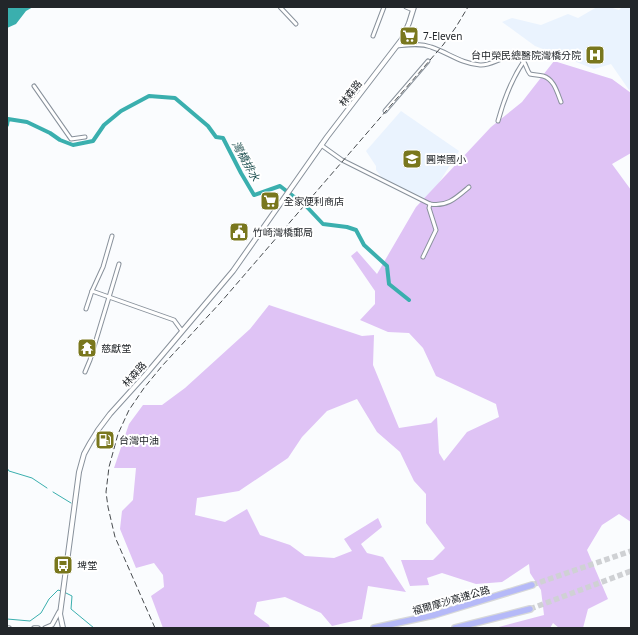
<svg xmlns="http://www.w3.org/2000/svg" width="638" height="635" font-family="'Noto Sans','Noto Sans TC',sans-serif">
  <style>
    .built { fill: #eaf3fe }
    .green { fill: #dfc3f5 }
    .water { fill: #3aafae }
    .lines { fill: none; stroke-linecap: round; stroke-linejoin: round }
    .stream { stroke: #3aafae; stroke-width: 1 }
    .canal { stroke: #3aafae; stroke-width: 4 }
    .motorway-tunnel { stroke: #cfd1d4; stroke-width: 5.5; stroke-dasharray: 5.5 3; stroke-linecap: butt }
    .minor-casing { stroke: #88919b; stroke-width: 5 }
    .tertiary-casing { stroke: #88919b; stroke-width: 5.5 }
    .secondary-casing { stroke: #88919b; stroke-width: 6 }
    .motorway-casing { stroke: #d7d8d9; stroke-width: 8 }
    .minor { stroke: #fff; stroke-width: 3 }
    .tertiary { stroke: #fff; stroke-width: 3.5 }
    .secondary { stroke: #fff; stroke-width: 4 }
    .motorway { stroke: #b5b9f8; stroke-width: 5.5 }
    .rail { stroke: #474b4e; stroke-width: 1; stroke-dasharray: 6 3; stroke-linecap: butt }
    .labels { text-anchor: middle; stroke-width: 4; stroke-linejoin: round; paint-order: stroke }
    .poi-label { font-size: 10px; fill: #22262a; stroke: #fff; text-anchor: start }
    .street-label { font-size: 10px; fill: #22262a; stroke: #fff }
    .water-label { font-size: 11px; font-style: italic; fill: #1f5050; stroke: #fff }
  </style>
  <rect width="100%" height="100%" fill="#fafcfe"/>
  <g class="built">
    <path d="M597 7H609L619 10 622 7H631V89L629 90 611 64 594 69 535 46 502 22 512 18 541 25 568 14 578 18Z"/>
    <path d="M401 111 459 151 428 200 384 180 376 170V166L366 151Z"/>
  </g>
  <path class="green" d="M554 61 612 79 631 93V153L612 164 631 190V522L619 514 602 525 587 550 608 599 588 609 583 628H559L553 623 550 628H495L544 615 541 590 530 573 529 564 502 582 476 584 442 573 427 578 429 585 410 586 401 560H433L445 548 426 523V494L414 481 400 452 377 432 357 399 327 411 302 437 288 458 239 491 197 498 195 515 225 522 247 509 260 535 290 545 305 556 334 558 352 551 344 539 378 518 382 527 361 544 367 553 383 557 406 592 368 586 362 619 332 626 321 613 285 597 257 602 254 614 269 625 270 628H163L151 596 164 587 163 575 154 563 136 568 120 529 122 511 133 500 136 468H114L129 424 143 405H162L185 388 250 329 269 305 362 336 374 335 373 365 399 428 431 423 437 417 439 453 444 461 467 432 499 417 496 404 436 376 423 348 409 333 388 332 360 320 375 304V291L351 256 357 251 377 274 416 207 491 127 522 102Z"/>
  <path class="water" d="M7 7H33L26 11 16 24 7 28Z"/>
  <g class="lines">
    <g class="stream">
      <path d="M7 468 9 471 32 478 47 488"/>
      <path d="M53 492 71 503"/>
      <path d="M64 592 72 596 71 609 94 628"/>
      <path d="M7 619 30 621 41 613 49 599 58 590 61 591"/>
    </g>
    <path class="canal" d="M7 125 8 119 27 122 50 133 60 140 73 145 93 141 104 125 121 111 149 96 175 98 208 126 216 137 223 138 241 173 254 195 280 186 306 206 323 224 347 227 356 230 364 245 387 266 389 284 409 300"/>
    <g class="motorway-tunnel">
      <path d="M532 585 631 551"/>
      <path d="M530 609 631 571"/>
    </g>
    <g class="minor-casing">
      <g id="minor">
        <path d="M280 7 296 24"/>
        <path d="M406 7 413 10"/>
        <path d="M373 36 384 7"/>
        <path d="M397 46C408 45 420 43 431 47 447 52 462 64 480 65 493 66 505 53 518 58 527 61 525 68 530 74 534 75 538 75 543 76 554 79 557 92 561 102"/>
        <path d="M34 86 71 139 85 137"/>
        <path d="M385 111 428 61"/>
        <path d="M498 121C504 99 511 80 524 61"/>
        <path d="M321 145 342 160 430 204C447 207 456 198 469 187"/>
        <path d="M112 236 103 267 92 291 174 320 182 331"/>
        <path d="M423 257 436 230 429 208 430 204"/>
        <path d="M86 309 92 291"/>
        <path d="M85 372 90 360 119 264"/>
      </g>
    </g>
    <g class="tertiary-casing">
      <g id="tertiary">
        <path d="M7 628H9"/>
        <path d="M34 628H38"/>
        <path d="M45 628 52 625 59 612"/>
      </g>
    </g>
    <g class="secondary-casing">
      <path id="secondary" d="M63 628 60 614 79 472 84 454 90 443 98 430 110 414 147 373 233 271 327 137 402 39 409 23 414 7"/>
    </g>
    <g class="motorway-casing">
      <g id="motorway">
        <path d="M374 628 434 615 532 585"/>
        <path d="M455 628 530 609"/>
      </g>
    </g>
    <use href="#minor" class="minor"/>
    <use href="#tertiary" class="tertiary"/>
    <use href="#secondary" class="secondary"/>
    <use href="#motorway" class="motorway"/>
    <path class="rail" d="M155 628 115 537 108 507 106 492 109 467 118 434 129 410 144 388 162 366 221 302 443 45 456 27 468 7"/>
  </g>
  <defs>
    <g id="supermarket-square" transform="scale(1)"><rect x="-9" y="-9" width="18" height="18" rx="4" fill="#79771d" stroke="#fff"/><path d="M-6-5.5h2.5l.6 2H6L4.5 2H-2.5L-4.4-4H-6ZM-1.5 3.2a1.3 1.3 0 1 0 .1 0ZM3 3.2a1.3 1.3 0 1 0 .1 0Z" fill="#fff"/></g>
    <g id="hospital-square" transform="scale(1)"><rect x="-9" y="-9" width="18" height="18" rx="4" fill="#79771d" stroke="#fff"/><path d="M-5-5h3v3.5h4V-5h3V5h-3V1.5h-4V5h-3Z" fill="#fff"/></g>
    <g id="school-square" transform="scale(1)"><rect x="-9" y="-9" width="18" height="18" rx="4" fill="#79771d" stroke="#fff"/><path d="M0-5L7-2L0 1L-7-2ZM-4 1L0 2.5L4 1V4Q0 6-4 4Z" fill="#fff"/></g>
    <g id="civic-square" transform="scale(1)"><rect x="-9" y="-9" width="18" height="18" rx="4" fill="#79771d" stroke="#fff"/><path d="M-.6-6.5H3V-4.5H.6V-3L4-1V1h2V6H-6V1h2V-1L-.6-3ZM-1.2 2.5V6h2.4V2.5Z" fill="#fff"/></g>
    <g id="temple-square" transform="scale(1)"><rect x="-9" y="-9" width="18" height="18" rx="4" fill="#79771d" stroke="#fff"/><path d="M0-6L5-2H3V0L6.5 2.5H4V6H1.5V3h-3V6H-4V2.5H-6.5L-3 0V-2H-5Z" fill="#fff"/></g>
    <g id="fuel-square" transform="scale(1)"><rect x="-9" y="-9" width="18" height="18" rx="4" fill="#79771d" stroke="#fff"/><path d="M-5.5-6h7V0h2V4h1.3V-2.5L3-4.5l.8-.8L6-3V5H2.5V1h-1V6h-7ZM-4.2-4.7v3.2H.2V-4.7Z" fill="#fff"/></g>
    <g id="bus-square" transform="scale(1)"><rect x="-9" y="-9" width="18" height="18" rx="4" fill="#79771d" stroke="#fff"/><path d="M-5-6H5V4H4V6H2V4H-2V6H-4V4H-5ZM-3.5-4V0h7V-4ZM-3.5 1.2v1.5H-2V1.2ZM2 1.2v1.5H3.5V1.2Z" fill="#fff"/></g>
  </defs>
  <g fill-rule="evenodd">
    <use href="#supermarket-square" x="409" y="36"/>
    <use href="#hospital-square" x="595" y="55"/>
    <use href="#school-square" x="412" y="159"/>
    <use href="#supermarket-square" x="270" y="201"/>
    <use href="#civic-square" x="239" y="232"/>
    <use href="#temple-square" x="87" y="348"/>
    <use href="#fuel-square" x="105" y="440"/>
    <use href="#bus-square" x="63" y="565"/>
  </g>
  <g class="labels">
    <g class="poi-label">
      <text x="423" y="40">7-Eleven</text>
      <text x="581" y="59" text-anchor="end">台中榮民總醫院灣橋分院</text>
      <text x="426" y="163">圓崇國小</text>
      <text x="284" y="205">全家便利商店</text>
      <text x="253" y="236">竹崎灣橋郵局</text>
      <text x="101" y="352">慈獻堂</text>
      <text x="119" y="444">台灣中油</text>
      <text x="77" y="569">埤堂</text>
    </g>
    <g class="street-label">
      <text transform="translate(350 93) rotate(-52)" y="4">林森路</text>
      <text transform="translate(134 374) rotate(-48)" y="4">林森路</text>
      <text transform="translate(451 600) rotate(-16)" y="4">福爾摩沙高速公路</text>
    </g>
    <g class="water-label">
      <text transform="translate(246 161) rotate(61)" y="4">灣橋排水</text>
    </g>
  </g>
  <rect width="638" height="635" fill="none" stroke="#22262a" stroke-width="16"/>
</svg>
